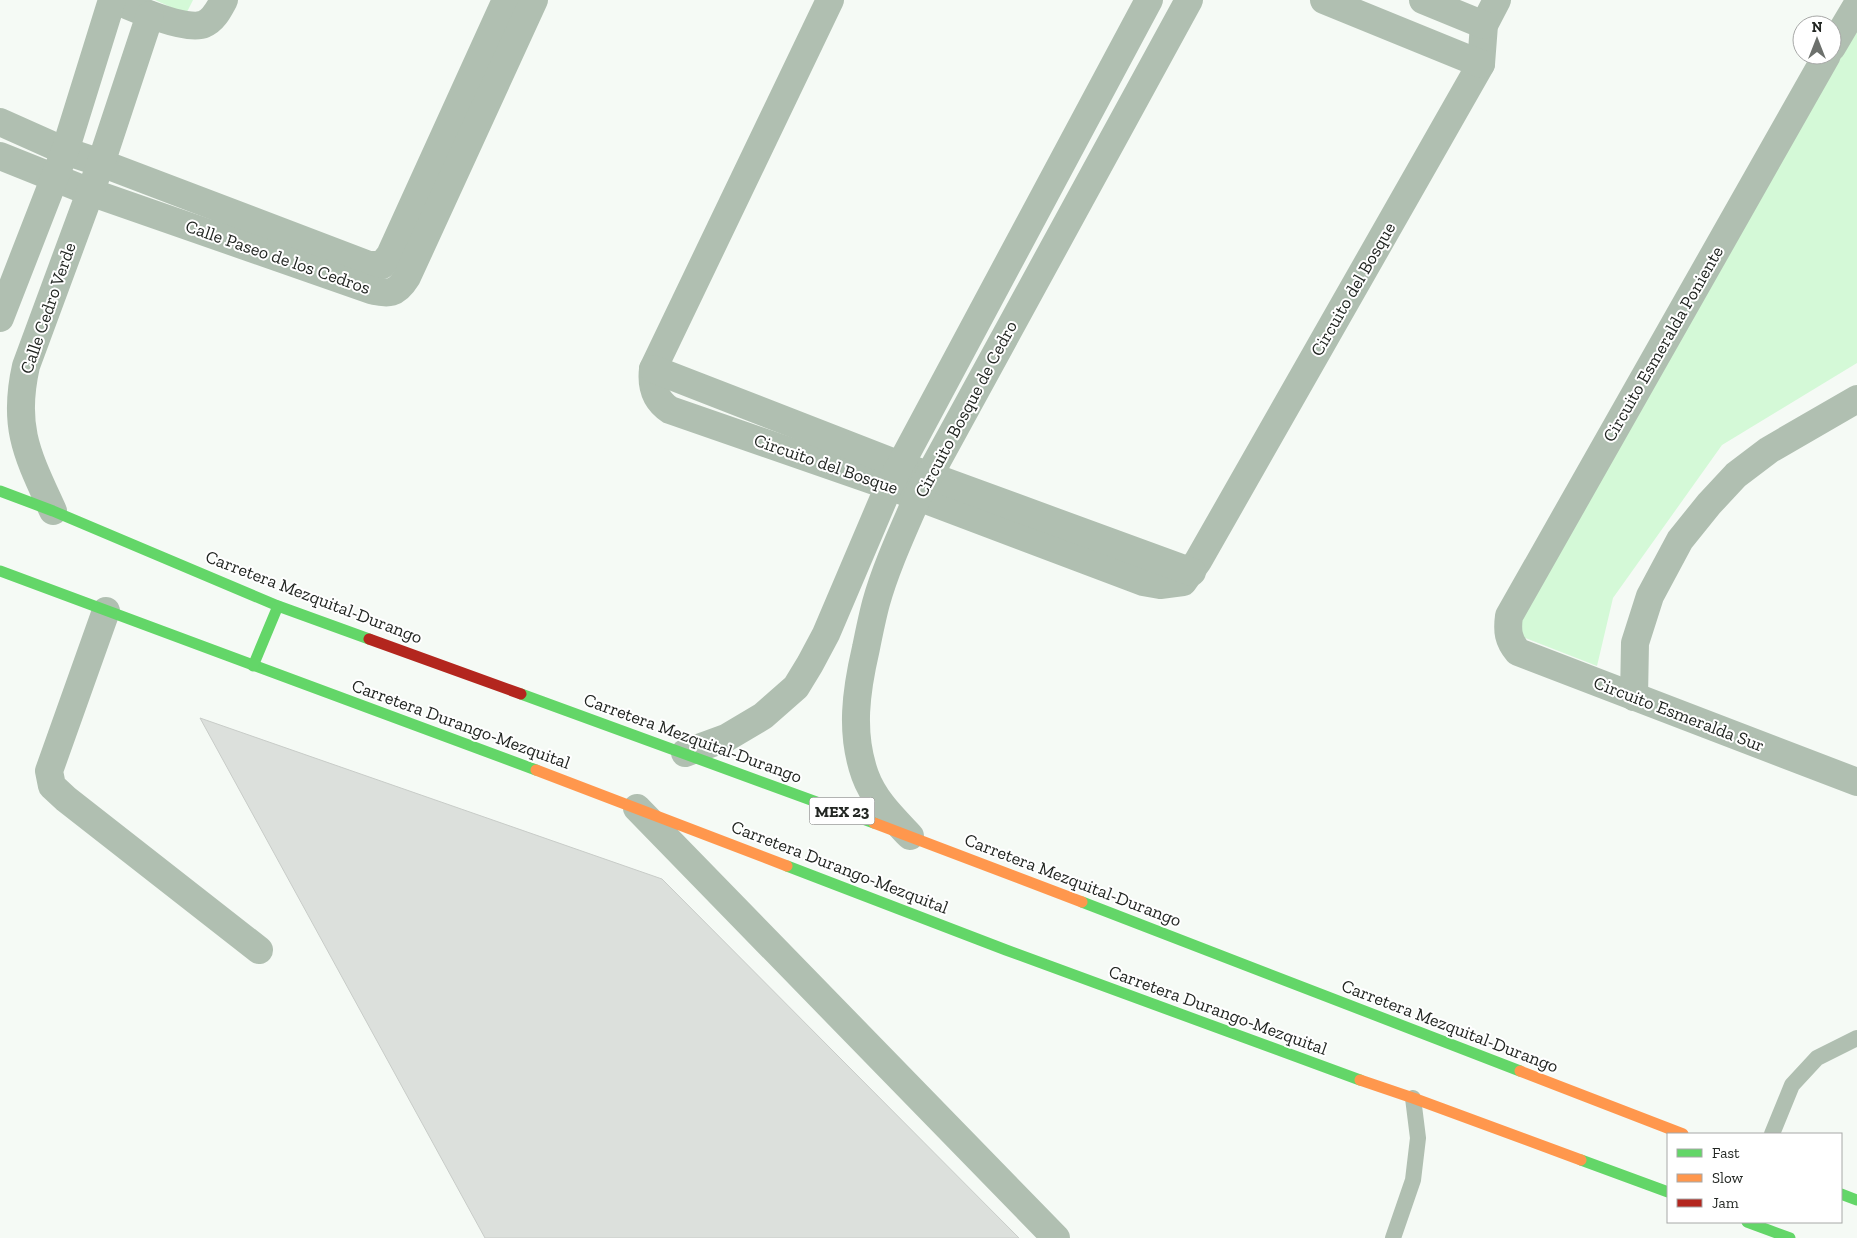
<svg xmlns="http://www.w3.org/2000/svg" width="1857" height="1238" font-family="'Zilla Slab',serif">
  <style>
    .green { fill: #d4f9d7 }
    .building { fill: #dce0dc; stroke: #c8ccc8 }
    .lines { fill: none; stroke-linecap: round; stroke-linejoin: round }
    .lane { stroke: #b0bfb1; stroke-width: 16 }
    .street { stroke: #b0bfb1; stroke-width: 28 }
    .fast { stroke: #63d668; stroke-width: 11 }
    .slow { stroke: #ff974d; stroke-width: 11 }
    .jam { stroke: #b3261e; stroke-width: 11 }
    .labels { text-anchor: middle; stroke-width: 4; stroke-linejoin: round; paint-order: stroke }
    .shield { fill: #fff; stroke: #646764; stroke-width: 1 }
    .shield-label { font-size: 16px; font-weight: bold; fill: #222622 }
    .street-label { font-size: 18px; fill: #222622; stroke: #fff }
  </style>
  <rect width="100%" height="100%" fill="#f5faf5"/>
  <g class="green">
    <path d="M155 0H193L186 14Z"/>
    <path d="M1857 27V363L1722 445 1613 598 1597 666 1507 631Z"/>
  </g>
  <path class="building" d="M200 718 662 879 1019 1238H485Z"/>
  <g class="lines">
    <g class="lane">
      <path d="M1772 1134 1792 1085 1817 1058 1857 1038"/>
      <path d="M1393 1238 1413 1180 1418 1138 1413 1098"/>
    </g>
    <g class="street">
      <path d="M115 0C133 8 187 32 204 24 214 20 219 9 224 0"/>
      <path d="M830 0 653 369C651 386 655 400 670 410L889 486 1143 582 1160 585 1183 582 1198 561 1481 64 1484 25 1497 0"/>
      <path d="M1324 0 1481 64"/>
      <path d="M1423 0 1484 25"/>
      <path d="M1832 47 1857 5"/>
      <path d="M1827 55 1509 616C1507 631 1508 640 1518 652L1857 782"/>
      <path d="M0 122 65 151 101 163 369 265H382L390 255 506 0"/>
      <path d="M0 156 90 192 371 290C389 294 396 295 407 277L534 0"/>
      <path d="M0 318 65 151 112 0"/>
      <path d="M653 369 900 465 1192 572"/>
      <path d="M53 511C28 456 12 428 26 366L101 163 150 15"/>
      <path d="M106 611 49 771 52 786 66 799 259 950"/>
      <path d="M1634 697 1635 643 1650 596 1680 540 1709 504 1736 475 1769 450 1857 399"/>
      <path d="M685 753 726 738 763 716 796 687 810 664 826 634 889 486 1149 0"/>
      <path d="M637 808 1056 1238"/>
      <path d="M910 836C893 818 874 800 865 775 850 733 856 691 866 648 869 633 872 618 876 603 886 567 903 531 918 496L1189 0"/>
    </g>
    <g class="fast">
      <path d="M0 491 53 511 278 606 369 639"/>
      <path d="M0 571 536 770"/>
      <path d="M253 666 278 606"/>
      <path d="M521 694 874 823"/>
      <path d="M787 866 1006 950 1360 1080"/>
      <path d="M1082 902 1520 1071"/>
      <path d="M1581 1160 1668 1192"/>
      <path d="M1841 1194 1857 1200"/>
      <path d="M1747 1222 1790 1238"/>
    </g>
    <g class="slow">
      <path d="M536 770 787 866"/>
      <path d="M874 823 1082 902"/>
      <path d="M1520 1071 1683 1134"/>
      <path d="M1360 1080 1413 1098 1581 1160"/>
    </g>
    <path class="jam" d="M369 639 521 694"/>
  </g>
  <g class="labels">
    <rect class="shield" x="809.5" y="797.5" width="65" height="27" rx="4"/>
    <g class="shield-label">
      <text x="842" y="817">MEX 23</text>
    </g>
    <g class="street-label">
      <text transform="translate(278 257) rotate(19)" y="6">Calle Paseo de los Cedros</text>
      <text transform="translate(1353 289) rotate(-60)" y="6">Circuito del Bosque</text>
      <text transform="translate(48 308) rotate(-71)" y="6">Calle Cedro Verde</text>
      <text transform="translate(1663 344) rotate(-60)" y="6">Circuito Esmeralda Poniente</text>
      <text transform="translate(966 409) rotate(-62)" y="6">Circuito Bosque de Cedro</text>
      <text transform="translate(826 464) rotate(19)" y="6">Circuito del Bosque</text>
      <text transform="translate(314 597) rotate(21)" y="6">Carretera Mezquital-Durango</text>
      <text transform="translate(1679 714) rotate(21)" y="6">Circuito Esmeralda Sur</text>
      <text transform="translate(461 724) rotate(20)" y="6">Carretera Durango-Mezquital</text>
      <text transform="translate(693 738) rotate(20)" y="6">Carretera Mezquital-Durango</text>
      <text transform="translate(840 867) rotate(21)" y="6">Carretera Durango-Mezquital</text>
      <text transform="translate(1073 880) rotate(21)" y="6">Carretera Mezquital-Durango</text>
      <text transform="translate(1218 1010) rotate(20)" y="6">Carretera Durango-Mezquital</text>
      <text transform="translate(1450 1026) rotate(21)" y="6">Carretera Mezquital-Durango</text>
    </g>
  </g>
  <rect x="1667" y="1133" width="175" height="90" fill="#ffffff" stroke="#a7a8a7"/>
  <rect x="1677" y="1149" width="25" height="8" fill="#63d668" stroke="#a7a8a7"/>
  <text x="1712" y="1158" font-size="15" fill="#222622">Fast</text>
  <rect x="1677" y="1174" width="25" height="8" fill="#ff974d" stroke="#a7a8a7"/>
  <text x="1712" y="1183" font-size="15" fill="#222622">Slow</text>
  <rect x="1677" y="1199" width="25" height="8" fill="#b3261e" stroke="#a7a8a7"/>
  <text x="1712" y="1208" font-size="15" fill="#222622">Jam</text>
  <g transform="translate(1817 40)"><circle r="24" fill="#ffffff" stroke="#a7a8a7"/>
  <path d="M0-4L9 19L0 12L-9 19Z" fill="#6c706c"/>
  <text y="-8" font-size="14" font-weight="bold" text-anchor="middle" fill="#222622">N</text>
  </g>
</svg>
